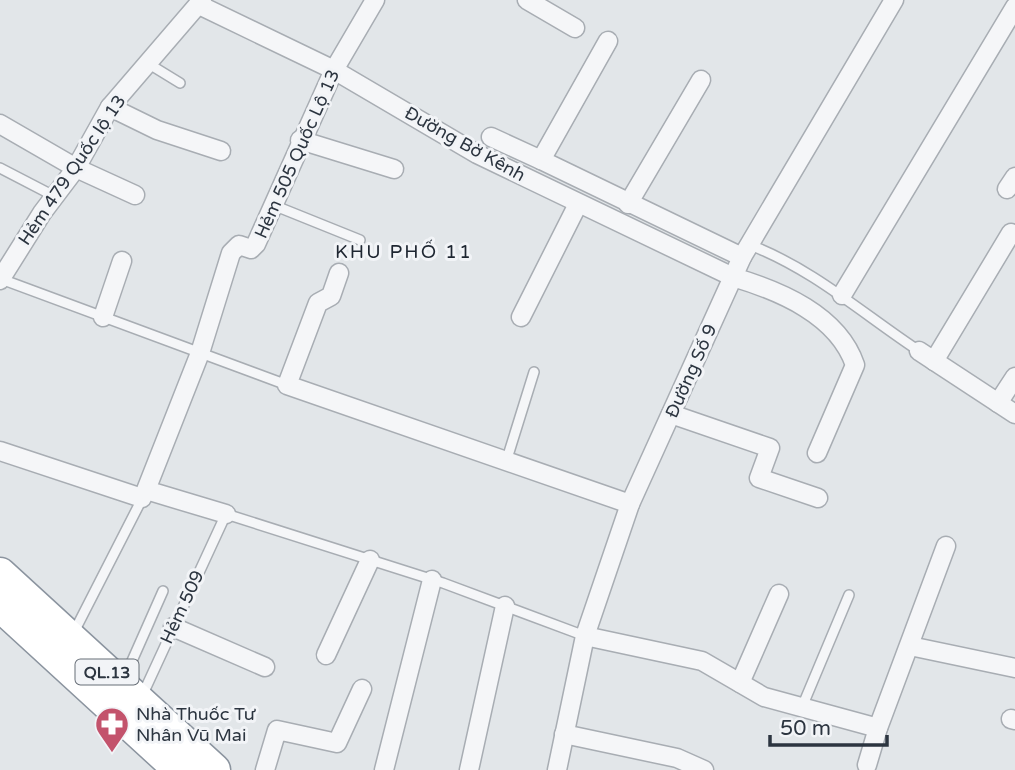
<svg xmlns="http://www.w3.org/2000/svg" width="1015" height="770" font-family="'Varela Round',sans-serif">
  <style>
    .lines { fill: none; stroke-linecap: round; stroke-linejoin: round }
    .lane-casing { stroke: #a8adb3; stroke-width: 12 }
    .street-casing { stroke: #a8adb3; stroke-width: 21 }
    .highway-casing { stroke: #8b949f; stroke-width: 35 }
    .lane { stroke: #f5f6f8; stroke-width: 9 }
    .street { stroke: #f5f6f8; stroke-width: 18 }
    .highway { stroke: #fff; stroke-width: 32 }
    .labels { text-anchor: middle; stroke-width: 6; stroke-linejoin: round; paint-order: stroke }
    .shield { fill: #f2f4f7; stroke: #676e77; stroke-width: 2 }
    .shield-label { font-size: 16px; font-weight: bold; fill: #2c3540 }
    .street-label { font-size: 18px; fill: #2c3540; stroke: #f2f4f7 }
    .poi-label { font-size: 18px; fill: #2c3540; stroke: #f2f4f7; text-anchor: start }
    .neighbourhood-label { font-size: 19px; letter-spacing: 2px; fill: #1e2631; stroke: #f2f4f7 }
  </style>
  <rect width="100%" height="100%" fill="#e2e6e9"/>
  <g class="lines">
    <g class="lane-casing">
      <g id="lane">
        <path d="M149 64 180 83"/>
        <path d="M0 168 54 196"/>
        <path d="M273 205 360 240"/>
        <path d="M750 245C813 269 863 314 919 351"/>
        <path d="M1 279 287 385"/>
        <path d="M506 462 534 372"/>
        <path d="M74 632 144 495"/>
        <path d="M124 679 163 591"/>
        <path d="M142 696 226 514 443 583 585 636"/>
        <path d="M802 707 849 595"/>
      </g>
    </g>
    <g class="street-casing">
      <g id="street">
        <path d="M527 0 575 28"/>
        <path d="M199 5 334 70 477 154 733 277C780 291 838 315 855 365L817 453"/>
        <path d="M608 41 541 160 742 257"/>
        <path d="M110 107 157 130 221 151"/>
        <path d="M0 124 76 168 135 195"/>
        <path d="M491 137 541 160"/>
        <path d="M300 140 394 169"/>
        <path d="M1007 189 1015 177"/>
        <path d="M628 204 701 80"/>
        <path d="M339 273 331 296 318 303 287 385 630 504"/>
        <path d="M0 280 42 213 76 168 110 107 202 0"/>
        <path d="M842 295 1015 7"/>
        <path d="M103 317 122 261"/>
        <path d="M521 317 578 204"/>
        <path d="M919 351 1015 414"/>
        <path d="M934 361 1011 233"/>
        <path d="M998 403 1015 377"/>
        <path d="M671 414 770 448 759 478 818 498"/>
        <path d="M0 451 142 498"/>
        <path d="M226 514 146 490 200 353 231 253 239 245 251 249 256 244 334 70 375 0"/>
        <path d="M173 627 265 667"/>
        <path d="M585 636 702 661 764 697 878 728"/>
        <path d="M910 646 1015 668"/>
        <path d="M326 655 370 560"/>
        <path d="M740 683 779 594"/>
        <path d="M1011 719 1015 720"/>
        <path d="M564 734 677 758 704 770"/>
        <path d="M867 765 878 728 946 546"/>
        <path d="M265 770 277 730 337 743 362 689"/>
        <path d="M384 770 432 580"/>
        <path d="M469 770 505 606"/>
        <path d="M557 770 585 636 630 504 742 257 894 0"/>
      </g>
    </g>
    <g class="highway-casing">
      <g id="highway">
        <path d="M0 574 214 770"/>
        <path d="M0 605 180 770"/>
      </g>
    </g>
    <use href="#lane" class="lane"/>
    <use href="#street" class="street"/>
    <use href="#highway" class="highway"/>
  </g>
  <defs>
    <g id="pharmacy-pin" transform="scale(1.75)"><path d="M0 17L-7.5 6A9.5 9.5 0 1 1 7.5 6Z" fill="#c3536c" stroke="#f2f4f7"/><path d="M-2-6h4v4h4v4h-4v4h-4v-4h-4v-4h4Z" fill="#fff"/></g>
  </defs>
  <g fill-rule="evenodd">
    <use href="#pharmacy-pin" x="112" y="724"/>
  </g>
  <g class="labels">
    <rect class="shield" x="75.5" y="659.5" width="63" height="25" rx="5"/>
    <g class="shield-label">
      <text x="107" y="678">QL.13</text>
    </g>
    <g class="street-label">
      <text transform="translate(465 144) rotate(29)" y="6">Đường Bờ Kênh</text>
      <text transform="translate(297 154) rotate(-66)" y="6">Hẻm 505 Quốc Lộ 13</text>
      <text transform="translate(72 170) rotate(-56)" y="6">Hẻm 479 Quốc lộ 13</text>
      <text transform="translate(691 371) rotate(-66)" y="6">Đường Số 9</text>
      <text transform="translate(182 607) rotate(-65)" y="6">Hẻm 509</text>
    </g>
    <g class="poi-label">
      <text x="136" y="720">Nhà Thuốc Tư<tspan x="136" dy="21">Nhân Vū Mai</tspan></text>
    </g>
    <g class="neighbourhood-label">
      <text x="404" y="258">KHU PHỐ 11</text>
    </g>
  </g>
  <path d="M770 735v10h117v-10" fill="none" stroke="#2c3540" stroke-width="3.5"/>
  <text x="780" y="735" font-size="21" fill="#2c3540" stroke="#f2f4f7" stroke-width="5" paint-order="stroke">50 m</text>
</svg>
